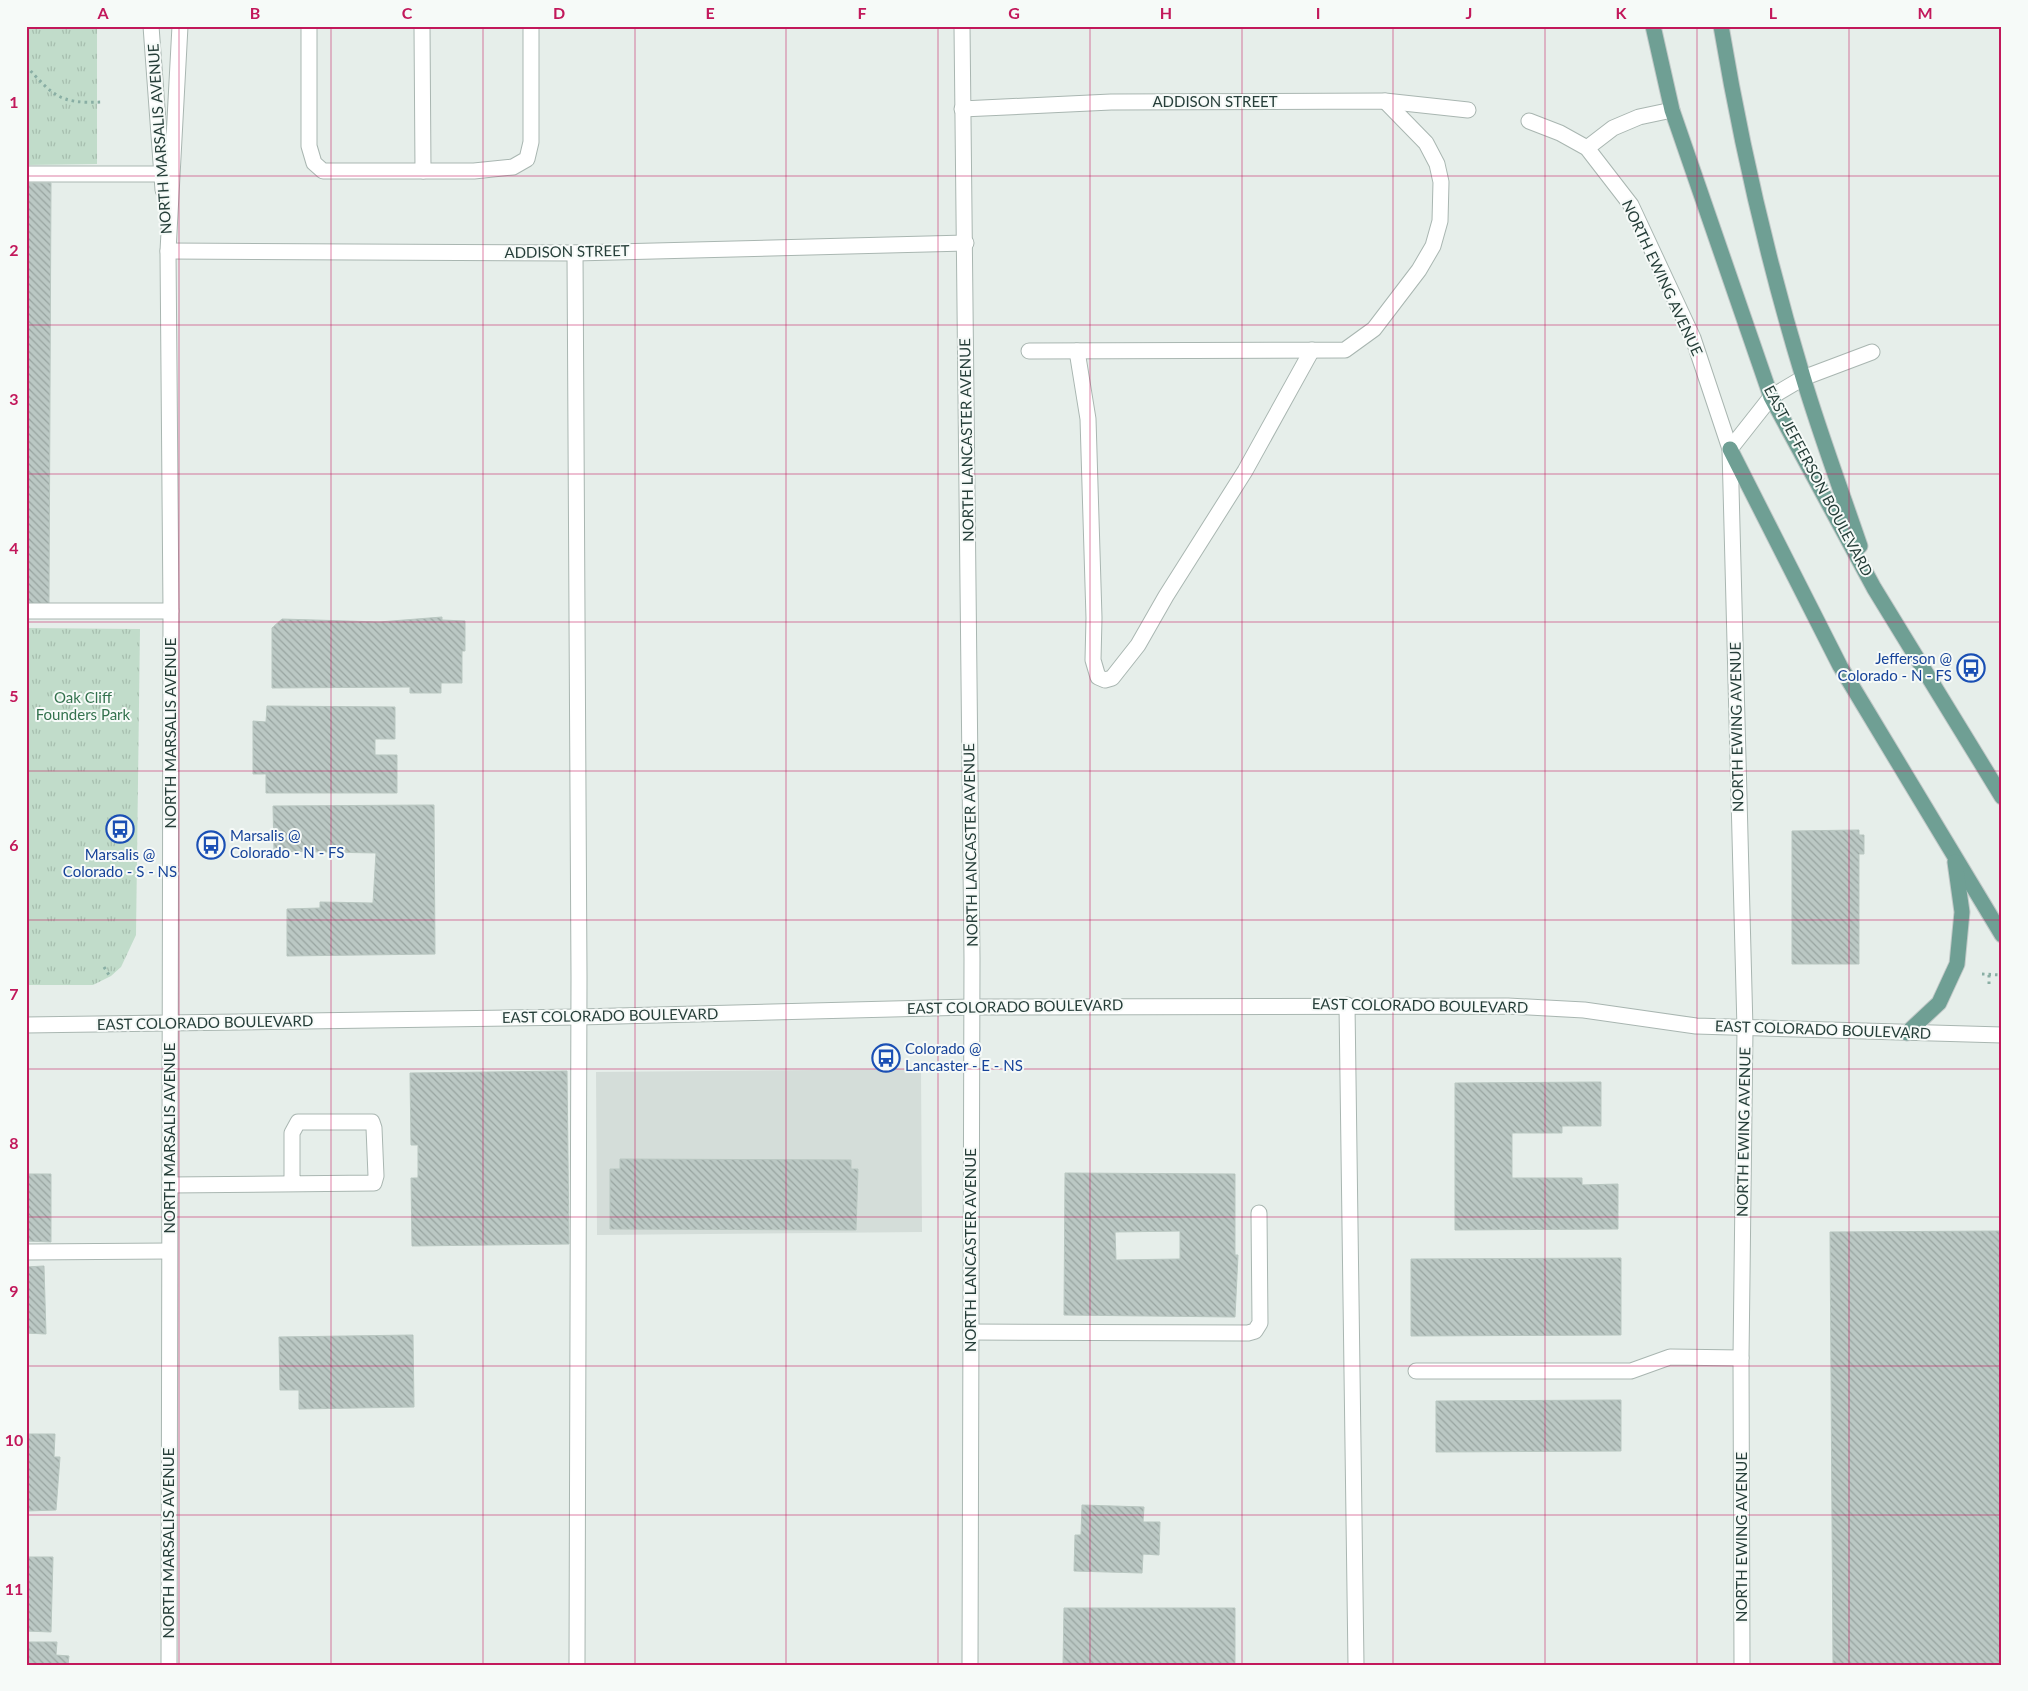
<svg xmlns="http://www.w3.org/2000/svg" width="2028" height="1691" font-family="Lato,sans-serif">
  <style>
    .built { fill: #d4ddd9 }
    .grass { fill: url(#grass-tufts) }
    .building { fill: url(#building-back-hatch); stroke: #b9c7c1; fill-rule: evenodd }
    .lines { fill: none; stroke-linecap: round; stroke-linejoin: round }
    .minor-casing { stroke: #a9b6b1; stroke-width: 17 }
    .major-casing { stroke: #c2c9c8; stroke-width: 17 }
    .path { stroke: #89aea4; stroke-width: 3; stroke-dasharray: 2.5 4; stroke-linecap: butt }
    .minor { stroke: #fff; stroke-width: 15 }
    .major { stroke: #6f9f94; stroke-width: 15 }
    .grid { fill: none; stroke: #c2185b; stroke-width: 1; stroke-opacity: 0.55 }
    .labels { text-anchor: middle; stroke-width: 4; stroke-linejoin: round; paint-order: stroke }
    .street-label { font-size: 15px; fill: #263e39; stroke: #f6faf8 }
    .transit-label { font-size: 15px; fill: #164399; stroke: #f6faf8; text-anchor: start }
    .park-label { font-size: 15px; fill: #34724e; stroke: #f6faf8 }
    .neatline { fill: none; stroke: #c2185b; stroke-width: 2 }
    .grid-label { font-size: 16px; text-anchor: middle; font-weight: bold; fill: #c2185b }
  </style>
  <defs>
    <pattern id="grass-tufts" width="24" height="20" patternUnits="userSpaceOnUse" patternTransform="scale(1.25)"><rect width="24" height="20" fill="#c1dcca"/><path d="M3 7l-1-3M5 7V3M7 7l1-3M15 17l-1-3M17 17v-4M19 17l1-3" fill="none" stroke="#a6beae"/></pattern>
    <pattern id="building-back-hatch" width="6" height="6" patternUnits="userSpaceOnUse" patternTransform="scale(1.25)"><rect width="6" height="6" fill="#bbc8c4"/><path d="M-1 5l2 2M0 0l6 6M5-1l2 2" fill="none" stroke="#98a4a0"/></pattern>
  </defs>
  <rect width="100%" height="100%" fill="#e6eeea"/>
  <path class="built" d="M921 1069 922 1232 597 1235 596 1072Z"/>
  <g class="grass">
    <path d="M26 26H97V164L26 165Z"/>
    <path d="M26 628 140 629 136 935 121 967 111 976 93 985H26Z"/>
  </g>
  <g class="building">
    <path d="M26 183H51L49 604H26Z"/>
    <path d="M442 617V620L465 621V651H462V683H441V693H410V687L272 688V628L282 619 379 622Z"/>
    <path d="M267 706 395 707V739H375V755H397V793H266V774H253V721L266 722Z"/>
    <path d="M434 805 435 954 287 956V909L320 908V902L373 903 376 853 274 851 273 806Z"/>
    <path d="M1859 830V835H1864V854H1859V964H1792V831Z"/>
    <path d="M567 1071 569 1244 412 1246 411 1178H418V1145H411L410 1073Z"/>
    <path d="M1601 1082V1126H1562V1133H1512V1178H1582V1185L1618 1184V1229L1455 1230V1083Z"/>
    <path d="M620 1159 851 1160V1169H858L856 1230 610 1229V1169H620Z"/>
    <path d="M1065 1173 1235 1174V1255H1238L1235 1317 1064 1315ZM1180 1231V1259L1116 1260 1115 1232Z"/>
    <path d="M26 1174H51V1242L26 1241Z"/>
    <path d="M2002 1231V1665H1833L1830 1232Z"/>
    <path d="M1621 1258V1335L1411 1336V1259Z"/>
    <path d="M44 1266 46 1334 26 1333V1267Z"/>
    <path d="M413 1335 414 1407 299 1409V1390H280L279 1337Z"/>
    <path d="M1621 1400V1451L1436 1452V1401Z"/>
    <path d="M26 1434H55L54 1457H60L56 1510 26 1511Z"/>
    <path d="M1082 1505 1144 1507 1143 1522H1160L1159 1555 1143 1554 1142 1573 1074 1571 1075 1535H1081Z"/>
    <path d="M26 1557H53L51 1632 26 1631Z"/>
    <path d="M1064 1608H1235V1665H1063Z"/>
    <path d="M26 1642H57L56 1655 69 1656 68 1665H26Z"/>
  </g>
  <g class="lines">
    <g class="minor-casing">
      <g id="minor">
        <path d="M151 26 163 190"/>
        <path d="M309 26V146L314 163 323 171H474L513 167 527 159 531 142V26"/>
        <path d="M422 26 423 171"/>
        <path d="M962 26 972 958 970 1665"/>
        <path d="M962 109 1111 102 1385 101 1468 110"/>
        <path d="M1529 121 1560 133 1587 148 1631 205 1693 338 1730 449 1745 1029 1741 1358 1742 1665"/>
        <path d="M1587 148 1613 128 1639 117 1672 110"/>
        <path d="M26 174H162"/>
        <path d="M168 251 575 253 966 243"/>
        <path d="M575 253 579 977 577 1665"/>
        <path d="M1029 351 1345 350 1374 329 1419 270 1433 246 1440 221 1441 182 1437 164 1426 143 1385 101"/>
        <path d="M1077 351 1088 419 1094 618 1093 660 1098 677 1105 680 1112 678 1138 645 1166 596 1245 471 1312 350"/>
        <path d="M1730 449 1771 397 1803 378 1872 352"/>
        <path d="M26 611H171"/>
        <path d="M1347 1005 1356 1665"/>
        <path d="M26 1025 579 1017 971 1007 1508 1006 1584 1010 1696 1026 2002 1035"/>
        <path d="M170 1185 374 1183 376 1176 374 1128 372 1122H298L292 1133V1184"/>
        <path d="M26 1252 169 1251"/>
        <path d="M971 1332 1248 1333 1255 1331 1260 1323 1259 1213"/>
        <path d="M1416 1371H1631L1670 1357 1741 1358"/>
        <path d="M169 1665 171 611 168 251 180 26"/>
      </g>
    </g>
    <g class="major-casing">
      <g id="major">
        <path d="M1653 26 1672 110 1771 397 1874 588 2002 797"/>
        <path d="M1721 26C1741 145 1768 262 1803 377 1820 434 1841 490 1860 546"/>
        <path d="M1730 449 1840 666 2002 935"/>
        <path d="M1907 1033 1939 1003 1957 964 1962 912 1955 862"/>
      </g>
    </g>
    <g class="path">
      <path d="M26 66C53 95 59 104 101 102"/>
      <path d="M104 967 109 975"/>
      <path d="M1982 974 2002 975"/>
      <path d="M1989 975V985"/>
    </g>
    <use href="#minor" class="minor"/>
    <use href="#major" class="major"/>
  </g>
  <path class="grid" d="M179 26V1665M331 26V1665M483 26V1665M635 26V1665M786 26V1665M938 26V1665M1090 26V1665M1242 26V1665M1393 26V1665M1545 26V1665M1697 26V1665M1849 26V1665M26 176H2002M26 325H2002M26 474H2002M26 622H2002M26 771H2002M26 920H2002M26 1069H2002M26 1217H2002M26 1366H2002M26 1515H2002"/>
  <defs>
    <g id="bus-ring" transform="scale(1.4375)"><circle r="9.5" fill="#f6faf8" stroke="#1a4fb4" stroke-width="1.5"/><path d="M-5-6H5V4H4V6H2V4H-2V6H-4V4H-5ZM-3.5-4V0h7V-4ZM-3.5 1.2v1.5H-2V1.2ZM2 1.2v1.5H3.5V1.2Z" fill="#1a4fb4"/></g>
  </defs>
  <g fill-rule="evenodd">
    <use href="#bus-ring" x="1971" y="668"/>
    <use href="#bus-ring" x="120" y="829"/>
    <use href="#bus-ring" x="211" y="845"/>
    <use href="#bus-ring" x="886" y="1058"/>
  </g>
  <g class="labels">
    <g class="street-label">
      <text x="1215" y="107">ADDISON STREET</text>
      <text transform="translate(160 139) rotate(-94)" y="5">NORTH MARSALIS AVENUE</text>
      <text transform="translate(567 252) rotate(-1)" y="5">ADDISON STREET</text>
      <text transform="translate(1662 278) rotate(65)" y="5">NORTH EWING AVENUE</text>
      <text transform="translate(967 440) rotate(-91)" y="5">NORTH LANCASTER AVENUE</text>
      <text transform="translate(1818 481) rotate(62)" y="5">EAST JEFFERSON BOULEVARD</text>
      <text transform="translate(1737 727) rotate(-91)" y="5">NORTH EWING AVENUE</text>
      <text transform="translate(171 733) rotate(-90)" y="5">NORTH MARSALIS AVENUE</text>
      <text transform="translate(971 845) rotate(-91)" y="5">NORTH LANCASTER AVENUE</text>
      <text transform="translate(1420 1006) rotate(1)" y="5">EAST COLORADO BOULEVARD</text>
      <text transform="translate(1015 1007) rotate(-1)" y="5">EAST COLORADO BOULEVARD</text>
      <text transform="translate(610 1016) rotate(-1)" y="5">EAST COLORADO BOULEVARD</text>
      <text transform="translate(205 1023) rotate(-1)" y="5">EAST COLORADO BOULEVARD</text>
      <text transform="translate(1823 1030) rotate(2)" y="5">EAST COLORADO BOULEVARD</text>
      <text transform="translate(1744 1132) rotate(-89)" y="5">NORTH EWING AVENUE</text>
      <text transform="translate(170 1138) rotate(-90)" y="5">NORTH MARSALIS AVENUE</text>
      <text transform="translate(971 1250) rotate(-90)" y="5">NORTH LANCASTER AVENUE</text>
      <text transform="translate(1742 1537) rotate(-90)" y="5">NORTH EWING AVENUE</text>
      <text transform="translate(169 1543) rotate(-90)" y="5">NORTH MARSALIS AVENUE</text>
    </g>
    <g class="transit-label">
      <text x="1952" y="664" text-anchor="end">Jefferson @<tspan x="1952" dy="17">Colorado - N - FS</tspan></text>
      <text x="230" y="841">Marsalis @<tspan x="230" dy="17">Colorado - N - FS</tspan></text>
      <text x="120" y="860" text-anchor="middle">Marsalis @<tspan x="120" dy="17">Colorado - S - NS</tspan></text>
      <text x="905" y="1054">Colorado @<tspan x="905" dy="17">Lancaster - E - NS</tspan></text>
    </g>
    <g class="park-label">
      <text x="83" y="703">Oak Cliff<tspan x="83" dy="17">Founders Park</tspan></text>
    </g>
  </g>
  <rect width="2028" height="1691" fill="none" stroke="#f6faf8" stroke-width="55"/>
  <rect x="28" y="28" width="1972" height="1636" class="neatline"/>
  <g class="grid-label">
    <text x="103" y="19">A</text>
    <text x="255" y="19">B</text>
    <text x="407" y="19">C</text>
    <text x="559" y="19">D</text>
    <text x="710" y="19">E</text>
    <text x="862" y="19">F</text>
    <text x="1014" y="19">G</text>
    <text x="1166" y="19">H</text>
    <text x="1318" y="19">I</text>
    <text x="1469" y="19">J</text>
    <text x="1621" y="19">K</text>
    <text x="1773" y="19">L</text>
    <text x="1925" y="19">M</text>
    <text x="14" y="108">1</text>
    <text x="14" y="256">2</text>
    <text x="14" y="405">3</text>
    <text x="14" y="554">4</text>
    <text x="14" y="702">5</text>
    <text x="14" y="851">6</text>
    <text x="14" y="1000">7</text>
    <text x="14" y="1149">8</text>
    <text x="14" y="1297">9</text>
    <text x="14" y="1446">10</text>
    <text x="14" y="1595">11</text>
  </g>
</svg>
